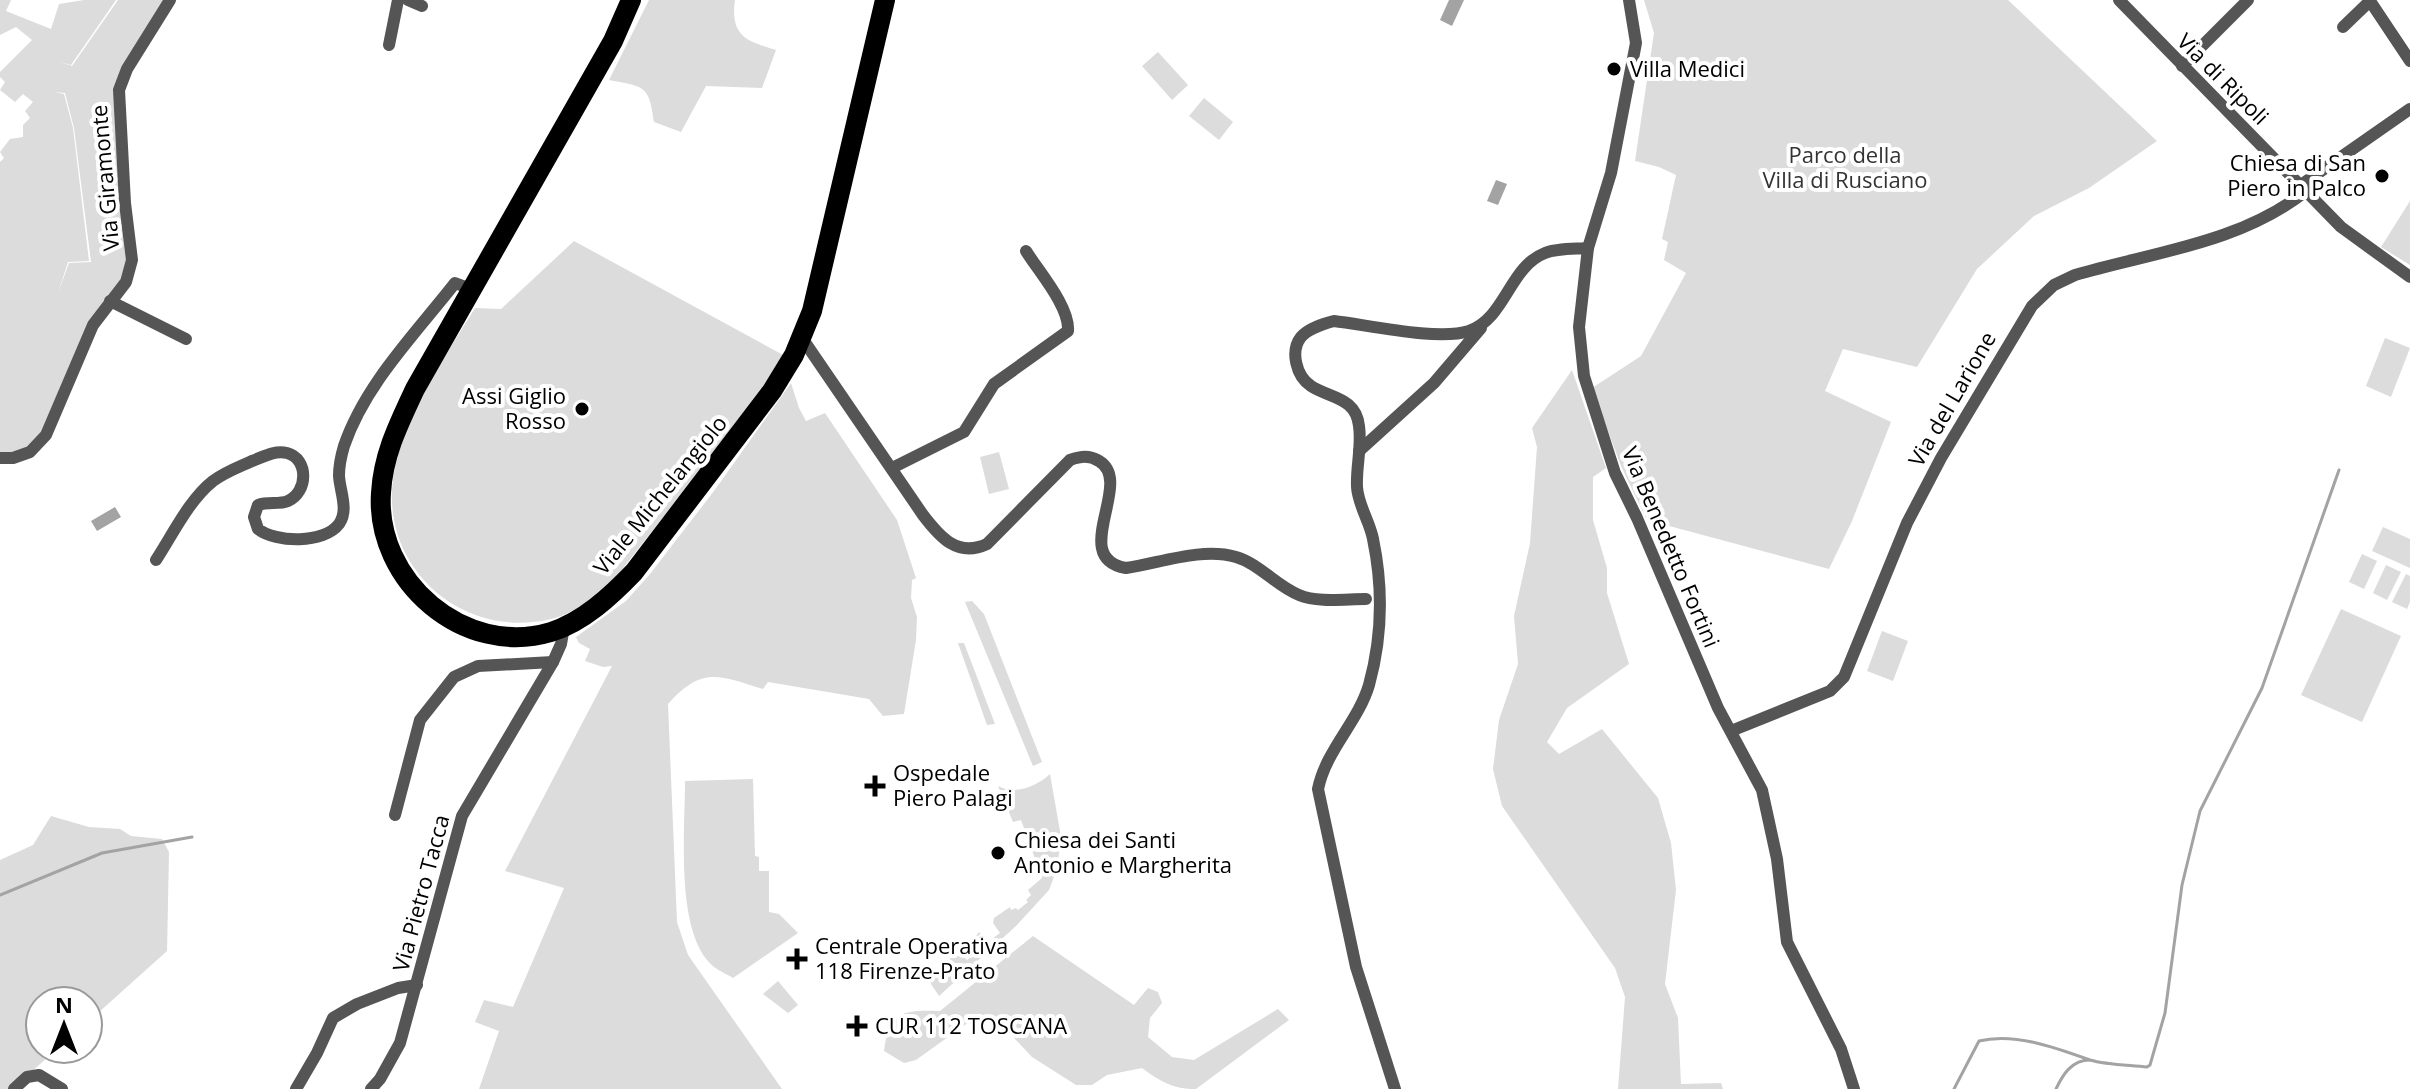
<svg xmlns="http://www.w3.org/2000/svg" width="2410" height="1089" font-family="'Open Sans',sans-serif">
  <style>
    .green { fill: #dcdcdc; fill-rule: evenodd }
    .water { fill: #a3a3a3 }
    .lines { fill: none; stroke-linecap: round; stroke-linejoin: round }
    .stream { stroke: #a3a3a3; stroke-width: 3 }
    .street { stroke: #555; stroke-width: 12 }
    .primary { stroke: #000; stroke-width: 20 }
    .poi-dot { fill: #000; stroke: #fff; stroke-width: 3 }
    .labels { text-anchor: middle; stroke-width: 8; stroke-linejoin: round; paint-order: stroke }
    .poi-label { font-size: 22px; fill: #000; stroke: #fff; text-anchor: start }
    .street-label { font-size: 22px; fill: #000; stroke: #fff }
    .park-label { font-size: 22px; fill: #333; stroke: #fff }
  </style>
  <rect width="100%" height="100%" fill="#fff"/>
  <g class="green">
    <path d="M0 0H11L6 11 51 29 59 4 84 0H116L71 65 60 62 72 66 118 0H165L114 94 128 256 118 288 39 439 21 452 0 453V162L4 158 0 152 10 139 23 137V125L30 118 25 111 33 102 23 94 15 102 0 90 5 82 0 77V72L32 40 16 27 0 35ZM54 92 65 93 74 128 91 262 69 263 58 293 68 262 89 261 73 128 64 94Z"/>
    <path d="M649 0H735C730 36 746 41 776 50L762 88 706 86 681 132 654 122C649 85 645 87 609 80Z"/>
    <path d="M1644 0H2008L2157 141 2089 188 2034 216 1977 269 1917 367 1843 349 1825 391 1891 422 1852 521 1829 569 1647 520 1621 466 1592 388 1641 356 1686 273 1664 260 1668 242 1662 239 1676 175 1659 167 1635 161 1654 33Z"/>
    <path d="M1158 52 1188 85 1172 100 1142 66Z"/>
    <path d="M1204 98 1233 122 1219 140 1189 116Z"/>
    <path d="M2410 201V265L2381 247Z"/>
    <path d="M574 241 785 356 768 383 617 576C598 594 577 613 551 619 468 639 388 576 392 490 396 428 443 360 475 308L501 309Z"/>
    <path d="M2385 338 2410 348 2391 397 2366 386Z"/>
    <path d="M1572 370 1606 468 1593 477V520L1607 568V593L1629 664 1567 708 1547 742 1559 754 1602 729 1658 798 1671 843 1676 890 1665 984 1678 1018 1681 1084 1721 1083 1723 1089H1618L1625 997 1615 968 1502 806 1493 769 1499 720 1518 664 1514 616 1530 543 1537 447 1532 428Z"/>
    <path d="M791 383 799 408 806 421 825 413 897 520 916 578 912 580 911 598 917 617 916 640 904 714 883 716 869 699 768 682 763 689C718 675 702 666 668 704L677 922 688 955 782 1089H479L499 1031 475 1022 484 1000 513 1007 564 888 505 871 612 666 603 667 585 661 590 649 579 643 576 637 626 601 650 574 714 491Z"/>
    <path d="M999 452 1009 489 989 494 980 457Z"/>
    <path d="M2383 527 2410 539V568L2372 551Z"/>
    <path d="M2362 554 2377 561 2364 589 2349 582Z"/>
    <path d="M2386 565 2401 572 2387 600 2373 593Z"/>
    <path d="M2406 574 2410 576V602L2407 609 2392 602Z"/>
    <path d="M972 601 984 614 1042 762 1033 766 965 602Z"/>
    <path d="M2341 609 2401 636 2362 722 2301 695Z"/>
    <path d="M1882 631 1908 641 1893 681 1867 671Z"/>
    <path d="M958 643H964L995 724 987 725Z"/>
    <path d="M1050 774 1061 837 1057 869 1049 890 1016 926 939 996 927 978 935 968 944 978 956 970 949 960 956 950 967 960 979 951 972 941 979 932 988 942 1000 933 993 923 994 918 1010 907 1011 910 1016 908 1018 910 1028 902 1026 900 1031 895 1028 890 1042 878 1021 820 1013 822 998 786C1015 795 1036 787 1050 774Z"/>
    <path d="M753 779 755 856 759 857V871H769V912L779 914 798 933 733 978C723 972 714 969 707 960 676 922 685 830 685 781Z"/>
    <path d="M51 816 89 827 120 829 131 836 162 839 169 852 167 951 88 1022V1001H40V1049H57L12 1089H0V860L33 845Z"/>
    <path d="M1033 936 1134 1005 1148 988 1158 992 1162 1003 1150 1018 1148 1037 1172 1057 1194 1060 1278 1009 1289 1020 1196 1089C1173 1089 1161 1082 1142 1068L1107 1075 1092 1085H1076L1032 1057 999 1022 980 1014 916 1060 904 1063 884 1051C889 1011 903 1010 940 1011Z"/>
    <path d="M778 981 798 1005 788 1013 763 994Z"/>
  </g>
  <g class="water">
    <path d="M1449 0H1464L1452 26 1440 20Z"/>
    <path d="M1496 180 1507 184 1498 205 1487 201Z"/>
    <path d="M115 507 121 517 97 531 91 521Z"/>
  </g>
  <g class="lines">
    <g class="stream">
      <path d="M0 895 102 853 192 837"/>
      <path d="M1954 1089 1979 1041C2014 1032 2057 1048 2090 1060 2107 1065 2129 1065 2147 1067L2150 1065 2165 1013 2182 885 2200 811 2262 688 2339 470"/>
      <path d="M2056 1089C2063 1074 2072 1060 2090 1060"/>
    </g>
    <g class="street">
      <path d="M408 0 422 6"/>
      <path d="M1629 0 1636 43 1611 173 1588 248 1579 327 1584 376 1615 473 1637 518 1718 708 1762 790 1777 859 1787 942 1841 1049 1854 1089"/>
      <path d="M2119 0 2341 227 2410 277"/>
      <path d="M2343 27 2370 1 2410 61"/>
      <path d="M389 45 398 0"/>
      <path d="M2182 66 2248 0"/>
      <path d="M2301 185 2410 109"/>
      <path d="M110 301 186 339"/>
      <path d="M802 338 923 515C939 536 957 558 987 544L1070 460C1081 456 1089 455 1099 461 1135 482 1068 558 1126 568 1160 563 1202 547 1236 557 1260 564 1276 586 1299 595 1318 603 1345 599 1366 599"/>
      <path d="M1359 451 1434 383 1481 328"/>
      <path d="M0 458H13L30 452 46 435 93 325 126 282 132 260 125 203 119 90 127 69 170 0"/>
      <path d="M892 468 964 432 994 384 1068 331C1070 307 1039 272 1026 251"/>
      <path d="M156 560C173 534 189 500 213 481 225 472 239 467 252 461 263 457 274 450 287 453 309 459 308 492 288 501 279 505 268 501 258 505L254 517 258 529C276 543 324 544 339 524 349 510 340 492 339 476 339 466 341 456 344 446 365 384 416 333 455 283L471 289"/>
      <path d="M1731 731 1830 691 1844 677 1907 523 1941 458 2032 306 2054 285 2075 275C2154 252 2240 243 2306 191"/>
      <path d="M395 815 420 720 454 677 478 666 553 662"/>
      <path d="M14 1089 27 1077 39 1075 62 1089"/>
      <path d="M296 1089 317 1053 333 1018 357 1004 398 988 417 985"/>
      <path d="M371 1089 380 1079 400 1043 462 816 553 662 561 644 564 627"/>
      <path d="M1395 1089 1356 967 1318 789C1326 750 1358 722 1369 685 1382 638 1383 587 1373 539 1370 522 1358 505 1357 487 1356 467 1362 446 1359 426 1356 397 1329 398 1311 386 1296 376 1290 351 1301 337 1309 328 1323 324 1334 321 1368 325 1438 341 1469 331 1506 318 1509 267 1545 253 1557 248 1575 249 1588 248"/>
    </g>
    <path class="primary" d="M631 0 613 41 415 389C399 423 383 455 381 493 375 581 464 658 551 632 583 622 611 596 634 572L772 391 794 355 812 311 885 0"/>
  </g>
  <g class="poi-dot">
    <circle cx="1614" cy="69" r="8"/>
    <circle cx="2382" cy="176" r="8"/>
    <circle cx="582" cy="409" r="8"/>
    <path d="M871 774h8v8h8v8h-8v8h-8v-8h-8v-8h8z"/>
    <circle cx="998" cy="853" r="8"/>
    <path d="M793 947h8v8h8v8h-8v8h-8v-8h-8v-8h8z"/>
    <path d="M853 1014h8v8h8v8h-8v8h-8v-8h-8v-8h8z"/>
  </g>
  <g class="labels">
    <g class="poi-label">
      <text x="1630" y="77">Villa Medici</text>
      <text x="2366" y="171" text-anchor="end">Chiesa di San<tspan x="2366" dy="25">Piero in Palco</tspan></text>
      <text x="566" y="404" text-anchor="end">Assi Giglio<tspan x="566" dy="25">Rosso</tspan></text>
      <text x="893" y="781">Ospedale<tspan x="893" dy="25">Piero Palagi</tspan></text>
      <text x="1014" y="848">Chiesa dei Santi<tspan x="1014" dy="25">Antonio e Margherita</tspan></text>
      <text x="815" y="954">Centrale Operativa<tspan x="815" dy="25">118 Firenze-Prato</tspan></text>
      <text x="875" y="1034">CUR 112 TOSCANA</text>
    </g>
    <g class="street-label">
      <text transform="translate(2223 79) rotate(45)" y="8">Via di Ripoli</text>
      <text transform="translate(105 178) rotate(-95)" y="8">Via Giramonte</text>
      <text transform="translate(1952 399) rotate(-60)" y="8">Via del Larione</text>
      <text transform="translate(660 495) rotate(-51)" y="8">Viale Michelangiolo</text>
      <text transform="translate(1671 547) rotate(67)" y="8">Via Benedetto Fortini</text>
      <text transform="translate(421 893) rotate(-75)" y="8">Via Pietro Tacca</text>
    </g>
    <g class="park-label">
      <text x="1845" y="163">Parco della<tspan x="1845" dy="25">Villa di Rusciano</tspan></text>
    </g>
  </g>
  <g transform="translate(64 1025)"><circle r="38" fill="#ffffff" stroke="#999999" stroke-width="2"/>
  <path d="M0-6L14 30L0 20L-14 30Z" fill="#000000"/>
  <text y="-12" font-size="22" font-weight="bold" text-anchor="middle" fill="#000000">N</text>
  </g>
</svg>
